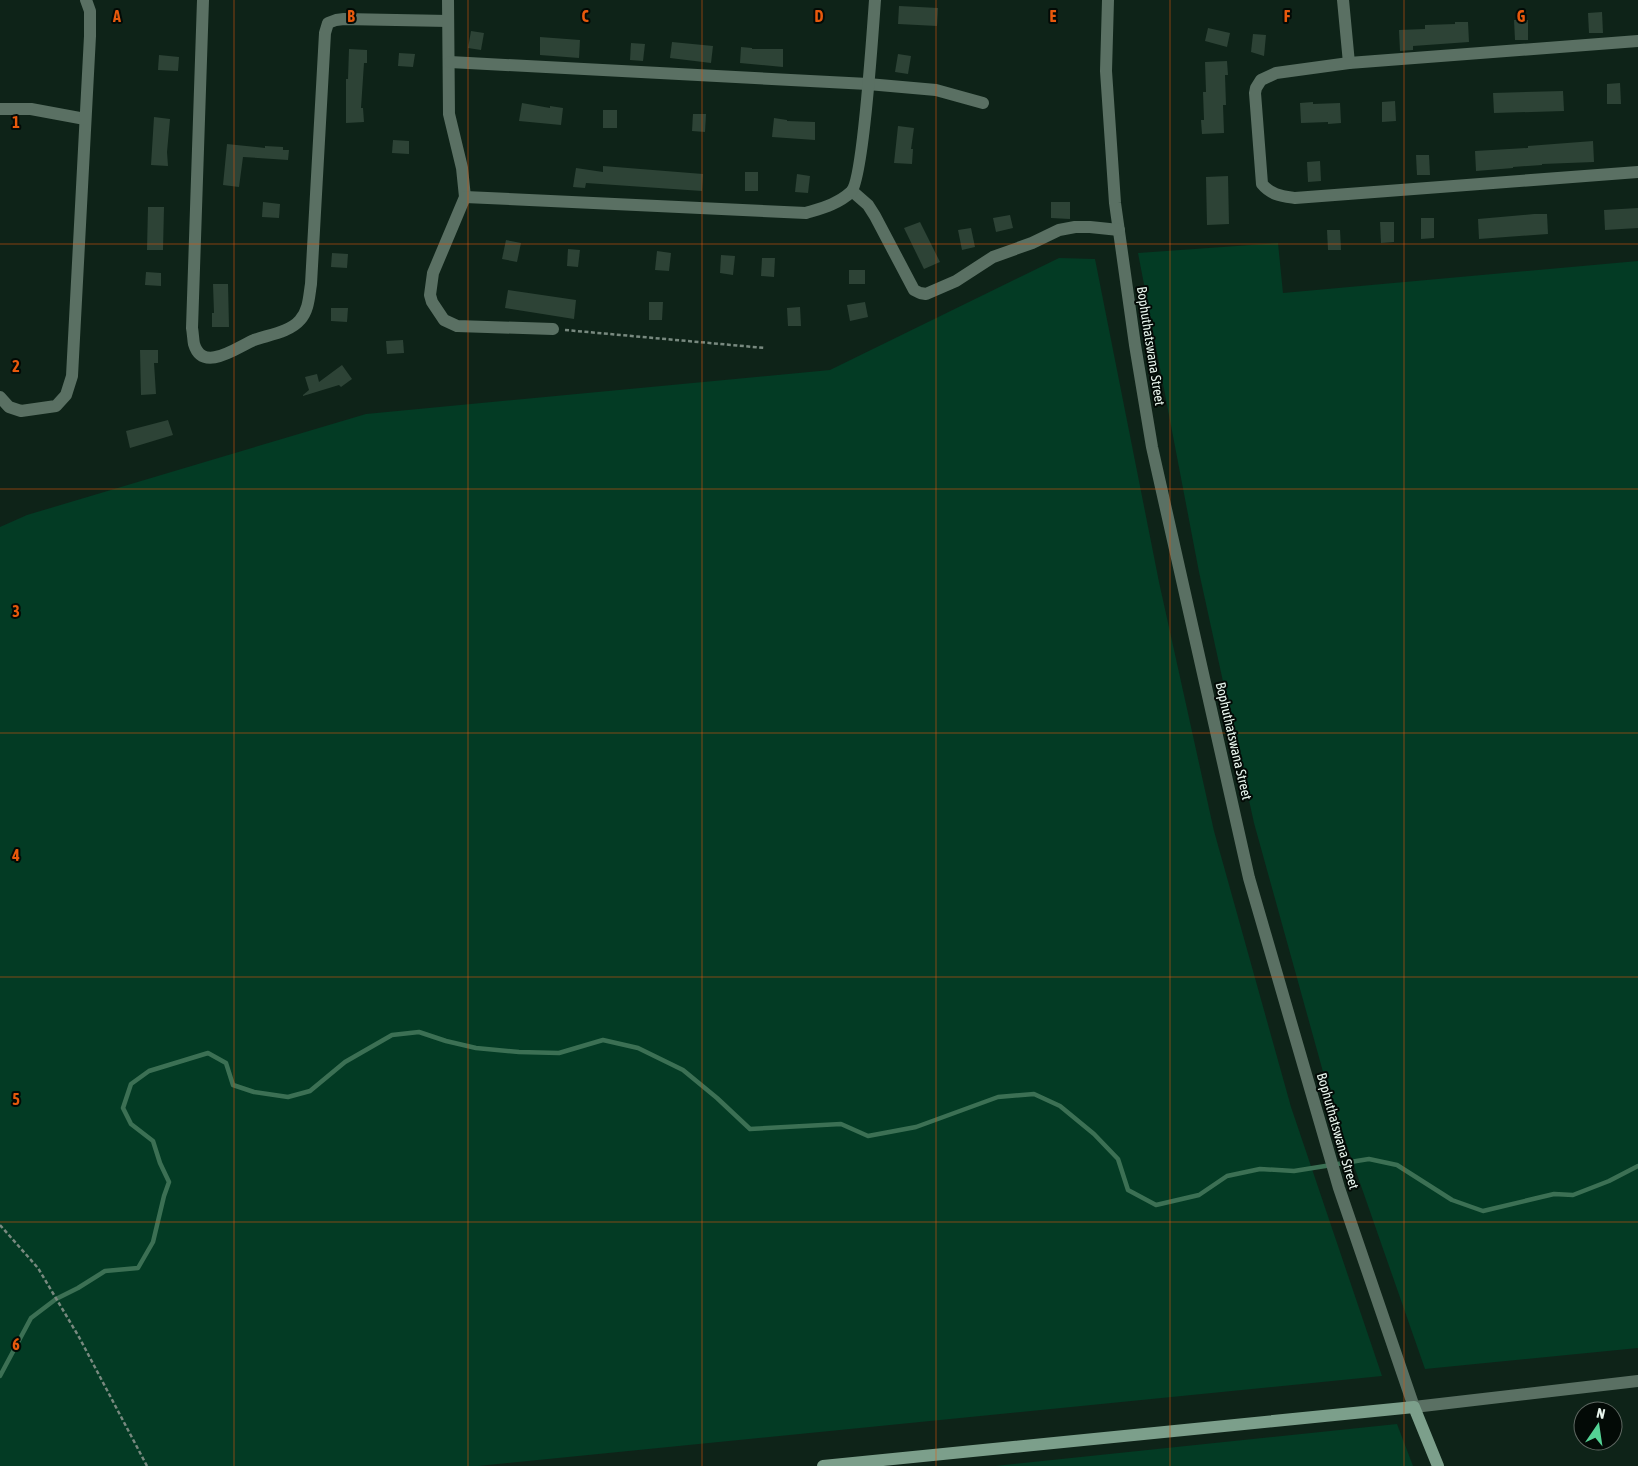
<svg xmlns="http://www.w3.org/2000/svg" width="1638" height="1466" font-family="'Asap Condensed',sans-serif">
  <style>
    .green { fill: #033b24 }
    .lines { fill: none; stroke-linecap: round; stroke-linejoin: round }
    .stream { stroke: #3c7054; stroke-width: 4.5 }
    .building { fill: #2d4336 }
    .path { stroke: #78897f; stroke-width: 2.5; stroke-dasharray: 4 2.5; stroke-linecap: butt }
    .street { stroke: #5a7063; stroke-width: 12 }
    .secondary { stroke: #7c9f8b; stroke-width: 12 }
    .grid { fill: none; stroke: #e8590c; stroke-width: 1; stroke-opacity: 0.55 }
    .labels { text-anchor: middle; stroke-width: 4; stroke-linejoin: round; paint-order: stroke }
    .street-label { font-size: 14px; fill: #e8f5ed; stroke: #030a06 }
    .grid-label { font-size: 16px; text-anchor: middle; font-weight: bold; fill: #e8590c; stroke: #030a06; stroke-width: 4; stroke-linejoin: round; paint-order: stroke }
  </style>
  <rect width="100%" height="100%" fill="#0e2318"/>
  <g class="green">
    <path d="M1278 243 1283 293 1638 261V1348L1425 1369 1330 1097 1254 823 1199 572 1138 253Z"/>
    <path d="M1059 258 1095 259 1159 582 1214 831 1291 1107 1382 1376 478 1466H0V527L27 515 366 414 830 370Z"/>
    <path d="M1397 1424 1413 1466H995Z"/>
  </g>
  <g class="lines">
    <path class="stream" d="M0 1376 31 1318 56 1299 78 1288 105 1271 138 1268 153 1242 164 1196 169 1182 160 1163 153 1141 131 1124 123 1108 131 1084 149 1071 208 1053 226 1063 233 1085 254 1092 288 1097 310 1091 345 1062 392 1035 419 1032 446 1041 476 1048 519 1052 559 1053 603 1040 638 1048 683 1070 717 1098 750 1129 841 1124 868 1136 916 1127 998 1097 1034 1094 1060 1106 1094 1134 1118 1159 1128 1190 1156 1205 1199 1195 1227 1176 1260 1169 1294 1171 1369 1159 1397 1165 1452 1200 1483 1211 1554 1194 1573 1195 1609 1181 1638 1166"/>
  </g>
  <g class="building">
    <path d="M899 6 938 8 937 26 898 24Z"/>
    <path d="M1602 12 1603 33H1589L1588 13Z"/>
    <path d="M1514 20H1528V40H1515Z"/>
    <path d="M1455 22H1468L1469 42 1413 46V50L1400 51 1399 30 1425 29V25L1455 24Z"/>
    <path d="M1208 28 1230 33 1227 47 1205 41Z"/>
    <path d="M471 31 484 33 481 50 468 48Z"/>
    <path d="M1253 34 1266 35 1264 56 1251 52Z"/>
    <path d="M540 37 580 40 579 58 540 55Z"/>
    <path d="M672 42 713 46 711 63 670 58Z"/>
    <path d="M631 43 645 44 643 61 630 60Z"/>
    <path d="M741 47 752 48V49H783V67L740 63Z"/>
    <path d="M349 49 367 50V63H364L361 108H363L364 122 346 123V79H348Z"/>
    <path d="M399 53 415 54 413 67 398 66Z"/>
    <path d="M898 54 911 56 908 74 895 72Z"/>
    <path d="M159 55 179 57 178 71 158 70Z"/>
    <path d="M1227 61 1228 75H1225L1226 105H1223L1224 133 1202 134 1201 120H1204L1203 92H1206L1205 62Z"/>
    <path d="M1620 83 1621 104H1607V84Z"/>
    <path d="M1563 91 1564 111 1494 113 1493 93Z"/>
    <path d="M1395 101 1396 121 1382 122V102Z"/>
    <path d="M1313 102V104L1340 103 1341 123 1328 124V122L1301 123 1300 103Z"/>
    <path d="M522 103 550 108V106L563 108 561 125 519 121Z"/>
    <rect x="603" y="110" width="14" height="18"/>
    <path d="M693 114H706L705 132 692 131Z"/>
    <path d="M154 117 170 119 167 152 168 166 151 165Z"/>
    <path d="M774 118 787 120V121L815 122V140L772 137Z"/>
    <path d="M898 126 914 128 911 149H913L912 164 894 163Z"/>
    <path d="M393 140 409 141V154L392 153Z"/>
    <path d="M1593 141 1594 162 1542 164V165L1513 167V168L1476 171 1475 151 1528 148V146Z"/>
    <path d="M227 144 265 148V146L283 147V150H289L288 160 243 157 239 187 223 185Z"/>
    <path d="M1416 155H1429L1430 175H1417Z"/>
    <path d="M1320 161 1321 181 1308 182 1307 162Z"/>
    <path d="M603 166 703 174 702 191 586 183 585 188 573 187 576 168 603 172Z"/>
    <rect x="745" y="172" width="13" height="19"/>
    <path d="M797 174 810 176 808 193 795 192Z"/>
    <path d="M1228 176 1229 224 1207 225 1206 177Z"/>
    <path d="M263 202 280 204 279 218 262 217Z"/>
    <path d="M1051 202H1070V219L1051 218Z"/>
    <path d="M148 207H164L163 250H147Z"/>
    <path d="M1638 208V228L1605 230 1604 210Z"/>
    <path d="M1534 214H1547L1548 234 1479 239 1478 219Z"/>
    <path d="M1010 215 1013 228 996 232 993 218Z"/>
    <path d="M1421 218H1434V238L1421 239Z"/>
    <path d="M920 222 940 262 924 269 904 228Z"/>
    <path d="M1380 222H1394V242L1381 243Z"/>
    <path d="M971 228 975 247 962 250 958 230Z"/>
    <path d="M1327 230H1340L1341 250H1328Z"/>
    <path d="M506 240 521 243 517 262 502 259Z"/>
    <path d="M568 249 580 250 578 267 567 266Z"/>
    <path d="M657 251 671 253 669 271 655 270Z"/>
    <path d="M332 253 348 254 347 268 331 267Z"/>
    <path d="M721 255 735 256 733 275 720 273Z"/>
    <path d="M762 258H775L774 277 761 276Z"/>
    <rect x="849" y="270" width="16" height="14"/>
    <path d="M146 272 161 273V286L145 285Z"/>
    <path d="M213 284H228L229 327H212V313H214Z"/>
    <path d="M508 290 576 300 574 319 505 308Z"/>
    <path d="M649 302H663L662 320H649Z"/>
    <path d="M865 302 868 317 850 321 847 305Z"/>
    <path d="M800 307 801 326H788L787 308Z"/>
    <path d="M331 308H348L347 322 331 321Z"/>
    <path d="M403 340 404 353 387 354 386 341Z"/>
    <path d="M140 350H158V363H154L156 394 141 395Z"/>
    <path d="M342 365 352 379 341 387 339 385 303 396V395L309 390 305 377 317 374 319 382Z"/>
    <path d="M168 420 173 435 130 448 126 431Z"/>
  </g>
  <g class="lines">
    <g class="path">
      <path d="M565 330 765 348"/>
      <path d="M0 1225 38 1268 79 1337 147 1466"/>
    </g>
    <g class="street">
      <path d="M203 0 192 328C193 333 193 339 194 344 203 374 239 346 254 340 268 335 290 332 300 320 309 310 309 296 311 284L325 33 328 23 336 20 344 19 448 21"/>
      <path d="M448 0 449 114 462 168 465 197 433 273 430 295 432 302 444 320 457 326 553 329"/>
      <path d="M1108 0 1106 71 1115 203 1135 345 1152 447 1249 878 1339 1188 1414 1407 1638 1381"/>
      <path d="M1343 0 1349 63"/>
      <path d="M1638 41 1349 63 1276 73 1261 80 1256 88 1255 93 1262 184C1271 195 1282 196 1295 198L1638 172"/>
      <path d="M450 62 868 84 936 90 983 103"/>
      <path d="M0 109H31L85 119"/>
      <path d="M852 191 868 205 875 216 914 290 920 293 926 294 956 281 993 257 1032 243 1059 230 1075 227H1090L1119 230"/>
      <path d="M465 197 806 213C822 208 838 204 851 192 863 180 873 27 875 0"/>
      <path d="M0 397 9 407 21 411 56 406 66 395 72 376 90 36V11L86 0"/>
    </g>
    <path class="secondary" d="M823 1466 1414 1407 1438 1466"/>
  </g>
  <path class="grid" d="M234 0V1466M468 0V1466M702 0V1466M936 0V1466M1170 0V1466M1404 0V1466M0 244H1638M0 489H1638M0 733H1638M0 977H1638M0 1222H1638"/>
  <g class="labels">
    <g class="street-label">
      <text transform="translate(1151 346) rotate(81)" y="5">Bophuthatswana Street</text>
      <text transform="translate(1234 741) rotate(77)" y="5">Bophuthatswana Street</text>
      <text transform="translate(1338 1131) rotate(74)" y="5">Bophuthatswana Street</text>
    </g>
  </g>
  <g class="grid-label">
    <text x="117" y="22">A</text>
    <text x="351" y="22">B</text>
    <text x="585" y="22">C</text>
    <text x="819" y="22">D</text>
    <text x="1053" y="22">E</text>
    <text x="1287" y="22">F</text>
    <text x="1521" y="22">G</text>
    <text x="16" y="128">1</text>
    <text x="16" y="372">2</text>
    <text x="16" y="617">3</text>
    <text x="16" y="861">4</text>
    <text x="16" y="1105">5</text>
    <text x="16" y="1350">6</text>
  </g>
  <g transform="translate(1598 1426) rotate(13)"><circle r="24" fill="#030a06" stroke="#5f6862"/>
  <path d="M0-4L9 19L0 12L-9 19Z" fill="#54d395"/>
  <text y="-8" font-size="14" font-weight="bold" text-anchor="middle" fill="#e8f5ed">N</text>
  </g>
</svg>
